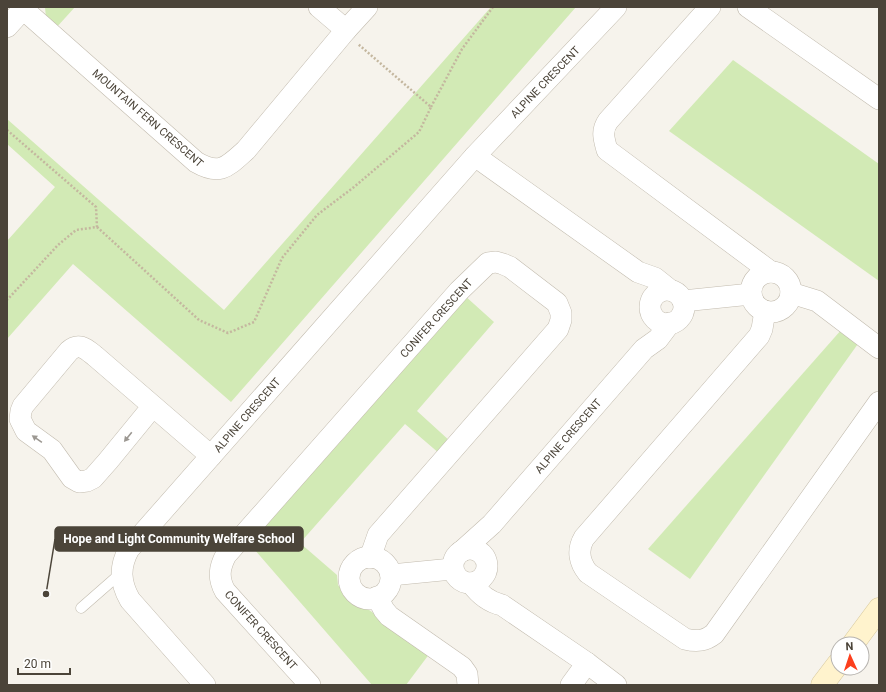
<svg xmlns="http://www.w3.org/2000/svg" width="886" height="692" font-family="Roboto,sans-serif">
  <style>
    .green { fill: #d2eab5 }
    .lines { fill: none; stroke-linecap: round; stroke-linejoin: round }
    .lane-casing { stroke: #c2bbae; stroke-width: 11 }
    .street-casing { stroke: #c2bbae; stroke-width: 22 }
    .secondary-casing { stroke: #d6c79b; stroke-width: 23 }
    .path { stroke: #c4b79f; stroke-width: 2.5; stroke-dasharray: 2 2; stroke-linecap: butt }
    .lane { stroke: #fff; stroke-width: 10 }
    .street { stroke: #fff; stroke-width: 21 }
    .secondary { stroke: #fff3cd; stroke-width: 22 }
    .oneway { fill: #9c9892 }
    .labels { text-anchor: middle; stroke-width: 3.5; stroke-linejoin: round; paint-order: stroke }
    .street-label { font-size: 11px; fill: #4b4439; stroke: #fff }
    .leader { fill: none; stroke: #4b4439; stroke-width: 1.5 }
    .callout-dot { fill: #4b4439; stroke: #fff; stroke-width: 1.5 }
    .callout { fill: #4b4439; stroke: #4b4439; stroke-width: 1.5 }
    .callout-label { font-size: 12px; text-anchor: middle; font-weight: bold; fill: #fff }
  </style>
  <rect width="100%" height="100%" fill="#f6f3ec"/>
  <g class="green">
    <path d="M45 7H75L56 28 46 18Z"/>
    <path d="M491 7H576L231 402 73 264 7 339V241L55 187 7 144V119L224 310Z"/>
    <path d="M733 60 879 164V281L669 131Z"/>
    <path d="M464 295 494 322 417 411 451 442 440 454 405 424 300 543 337 575 338 585 345 593 430 653 406 685H372L248 542Z"/>
    <path d="M842 329 860 341 690 579 648 549Z"/>
  </g>
  <g class="lines">
    <g class="lane-casing">
      <path id="lane" d="M81 608 121 573"/>
    </g>
    <g class="street-casing">
      <g id="street">
        <path d="M319 7 346 30"/>
        <path d="M710 7 608 121C601 131 604 139 607 150L771 272"/>
        <path d="M748 7 879 99"/>
        <path d="M23 9 196 162C220 176 227 167 246 150L346 30 367 7"/>
        <path d="M7 27 25 7"/>
        <path d="M475 156 638 272 655 278 670 290"/>
        <circle cx="771" cy="292" r="20"/>
        <circle cx="667" cy="307" r="17"/>
        <path d="M791 293 817 301 879 348"/>
        <path d="M683 301 751 294"/>
        <path d="M765 311 762 329 759 336 584 538C577 550 579 562 588 573L685 639C697 642 705 641 714 634L879 402"/>
        <path d="M153 406 108 461 93 478 87 481 79 482 72 478 52 450 26 431 20 419 21 411 23 406 69 351C79 342 86 349 95 356L211 456"/>
        <circle cx="470" cy="566" r="17"/>
        <path d="M462 551 492 524 644 349 658 339 670 323"/>
        <circle cx="370" cy="578" r="21"/>
        <path d="M391 575 452 569"/>
        <path d="M471 583C479 594 488 602 502 605L587 663 616 685"/>
        <path d="M377 597 384 610 389 616 462 667 467 674 468 685"/>
        <path d="M205 685 130 600C120 583 119 567 129 549L475 156 616 7"/>
        <path d="M310 685 225 591C218 578 219 568 226 555L459 291 488 263 496 262 503 264 510 267 557 303 561 313V320L558 329 378 535 370 558"/>
        <path d="M571 685 587 663"/>
      </g>
    </g>
    <g class="secondary-casing">
      <g id="secondary">
        <path d="M853 644 879 609"/>
        <path d="M822 685 838 664"/>
      </g>
    </g>
    <g class="path">
      <path d="M431 107 462 49 493 7"/>
      <path d="M7 130 96 207 97 227 76 230 58 245 7 300"/>
      <path d="M97 227 199 320 228 333 254 322 282 258 317 215 354 187 419 132 431 107 358 44"/>
    </g>
    <use href="#lane" class="lane"/>
    <use href="#street" class="street"/>
    <use href="#secondary" class="secondary"/>
  </g>
  <defs><path id="oneway-solid" d="M-6-.8H1V-3.2L6.5 0L1 3.2V.8H-6Z"/></defs>
  <g class="oneway">
    <use href="#oneway-solid" transform="translate(128 437) rotate(129)"/>
    <use href="#oneway-solid" transform="translate(37 439) rotate(-145)"/>
  </g>
  <g class="labels">
    <g class="street-label">
      <text transform="translate(545 82) rotate(-46)" y="4">ALPINE CRESCENT</text>
      <text transform="translate(148 118) rotate(41)" y="4">MOUNTAIN FERN CRESCENT</text>
      <text transform="translate(436 318) rotate(-48)" y="4">CONIFER CRESCENT</text>
      <text transform="translate(247 415) rotate(-49)" y="4">ALPINE CRESCENT</text>
      <text transform="translate(568 436) rotate(-49)" y="4">ALPINE CRESCENT</text>
      <text transform="translate(261 630) rotate(48)" y="4">CONIFER CRESCENT</text>
    </g>
  </g>
  <path class="leader" d="M46 594L55 539"/>
  <circle class="callout-dot" cx="46" cy="594" r="4"/>
  <rect class="callout" x="55" y="527" width="248" height="24" rx="4"/>
  <g class="callout-label">
    <text x="179" y="543">Hope and Light Community Welfare School</text>
  </g>
  <rect width="886" height="692" fill="none" stroke="#4b4439" stroke-width="16"/>
  <g transform="translate(850 656) rotate(357)"><circle r="19" fill="#ffffff" stroke="#b7b4b0"/>
  <path d="M0-3L7 15L0 10L-7 15Z" fill="#fc3f1d"/>
  <text y="-6" font-size="11" font-weight="bold" text-anchor="middle" fill="#4b4439">N</text>
  </g>
  <path d="M18 668v6h52v-6" fill="none" stroke="#4b4439" stroke-width="2"/>
  <text x="24" y="668" font-size="12" fill="#4b4439" stroke="#ffffff" stroke-width="3" paint-order="stroke">20 m</text>
</svg>
